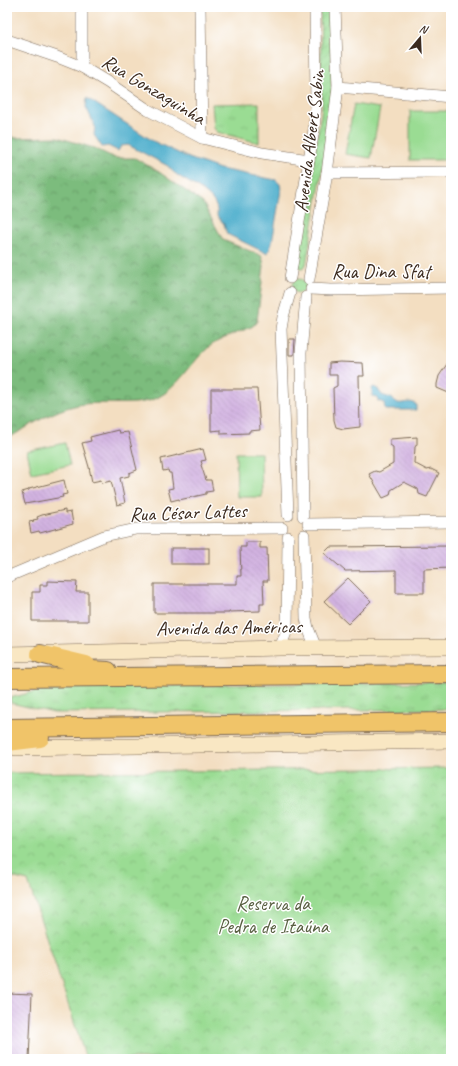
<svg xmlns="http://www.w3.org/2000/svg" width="458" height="1066" font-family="Caveat,sans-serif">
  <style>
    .grass { fill: url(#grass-tufts); stroke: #6a8358 }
    .forest { fill: url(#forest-crowns); stroke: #5b734e }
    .park { fill: url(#park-crowns); stroke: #6a8358 }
    .garden { fill: url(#garden-furrows); stroke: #6a8358 }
    .pitch { fill: #9adc93; stroke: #6a8358 }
    .water { fill: #4eaecc; stroke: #446c75 }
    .building { fill: url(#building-back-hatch) }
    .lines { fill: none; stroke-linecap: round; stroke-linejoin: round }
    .minor-casing { stroke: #7b6957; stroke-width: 12 }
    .secondary-casing { stroke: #7b6957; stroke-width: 16 }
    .trunk-casing { stroke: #7b6957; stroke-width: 20 }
    .minor { stroke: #fff; stroke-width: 11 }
    .secondary { stroke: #f9e7c3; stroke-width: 15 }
    .trunk { stroke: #f0c469; stroke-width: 18 }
    .labels { text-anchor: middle; stroke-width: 3; stroke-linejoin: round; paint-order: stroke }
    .street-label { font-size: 20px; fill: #3b2a1e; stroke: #fff }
    .park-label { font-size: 20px; fill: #585f41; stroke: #fff }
  </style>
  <defs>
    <pattern id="grass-tufts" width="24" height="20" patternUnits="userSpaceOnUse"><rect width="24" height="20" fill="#9adc93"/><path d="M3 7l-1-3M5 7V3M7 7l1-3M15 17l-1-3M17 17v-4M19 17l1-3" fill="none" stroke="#86bd7e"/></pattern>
    <pattern id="forest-crowns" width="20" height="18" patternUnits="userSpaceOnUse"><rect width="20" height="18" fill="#7bbc7d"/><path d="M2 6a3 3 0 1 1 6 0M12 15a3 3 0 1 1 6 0" fill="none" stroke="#696"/></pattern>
    <pattern id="park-crowns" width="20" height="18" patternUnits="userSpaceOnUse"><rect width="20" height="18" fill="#9adc93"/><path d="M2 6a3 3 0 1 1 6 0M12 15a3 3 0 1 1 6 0" fill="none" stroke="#86bd7e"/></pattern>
    <pattern id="garden-furrows" width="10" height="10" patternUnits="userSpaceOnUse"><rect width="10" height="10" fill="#9adc93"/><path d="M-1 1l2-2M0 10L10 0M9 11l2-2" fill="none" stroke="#86bd7e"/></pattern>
    <pattern id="building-back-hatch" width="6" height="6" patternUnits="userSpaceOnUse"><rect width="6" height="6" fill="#d2b2e1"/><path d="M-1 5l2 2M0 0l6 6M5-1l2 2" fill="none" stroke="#b599c1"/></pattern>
  </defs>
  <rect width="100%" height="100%" fill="#fff"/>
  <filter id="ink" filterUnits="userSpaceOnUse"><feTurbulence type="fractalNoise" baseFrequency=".025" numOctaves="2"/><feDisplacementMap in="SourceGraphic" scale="8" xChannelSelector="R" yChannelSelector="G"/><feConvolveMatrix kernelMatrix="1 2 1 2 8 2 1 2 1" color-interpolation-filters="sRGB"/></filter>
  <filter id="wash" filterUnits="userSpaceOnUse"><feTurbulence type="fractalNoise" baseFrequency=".012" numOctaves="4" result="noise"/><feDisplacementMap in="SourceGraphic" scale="16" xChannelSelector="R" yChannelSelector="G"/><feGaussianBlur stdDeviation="0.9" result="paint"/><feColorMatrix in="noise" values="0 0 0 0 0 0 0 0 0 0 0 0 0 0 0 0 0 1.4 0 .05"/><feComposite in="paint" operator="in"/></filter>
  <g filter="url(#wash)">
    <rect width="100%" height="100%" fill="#f3dec1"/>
    <g class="grass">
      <path d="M259 103V143L217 132 214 128 212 104Z"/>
      <circle cx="299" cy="286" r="7"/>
      <path d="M451 682V709L54 713 11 703 10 698 53 687Z"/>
    </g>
    <path class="forest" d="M7 133 15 138 57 137 94 148 115 158H135L159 172 203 203 223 240 255 253 262 256 264 266 257 321 253 326C243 331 216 340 209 347 191 362 179 387 157 398 137 408 101 400 78 405 53 410 29 426 7 439Z"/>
    <path class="park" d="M451 768V1059H86L28 881 7 876V773Z"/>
    <path class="garden" d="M320 7H331L332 113 306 265 303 268H300L296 265 322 107Z"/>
    <g class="pitch">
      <path d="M354 104 380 108 371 158 345 154Z"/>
      <rect x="410" y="111" width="41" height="49"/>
      <path d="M65 443 70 465 32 473 27 451Z"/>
      <path d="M236 453H261L262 497H237Z"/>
    </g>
    <g class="water">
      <path d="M87 98 153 141 189 158 220 169 276 180 280 184 281 190 272 243 269 251 266 253 227 234 224 224 217 216C221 191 179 183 168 166L128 145 121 146 118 151 108 146 102 147 94 135 95 126 86 107Z"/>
      <path d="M373 387 377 388 382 395 391 398 398 403C405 404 410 400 416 404V410H385L384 403 378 401 377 397 372 396V388Z"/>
    </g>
    <g id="blocks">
      <g class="building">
        <path d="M289 339H295L294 355H289Z"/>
        <path d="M451 358V394L437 388V384L439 376Z"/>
        <path d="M340 362 363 363 364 376H359L360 427 343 429 336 427 334 420 333 388 337 386V375H329V363Z"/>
        <path d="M211 389H257L260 430 249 431V433L221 434V430L211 431Z"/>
        <path d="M118 430 119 433 128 432 137 470 129 473V476L120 478 125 503 117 505 111 481 102 483 101 480 92 482 89 467 82 443 91 441 90 437Z"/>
        <path d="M417 437V444L415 447 414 463 427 470 431 469 439 473 427 497 419 494 418 489 404 482 391 490 390 495 383 498 369 474 375 471 379 472 393 464V447L390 445V439Z"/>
        <path d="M203 449 206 460 201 461 202 464 201 465 206 480H211L213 491 206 492V494L179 500V499L171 501 168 489 173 488 171 473H169L168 470 163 471 161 459Z"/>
        <path d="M64 480 67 494 62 495 63 497 25 504 22 492 29 490V489Z"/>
        <path d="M65 510V513L71 512 73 524 40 533 39 531 31 533 29 522 34 521 33 520 38 519 37 517 42 515Z"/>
        <path d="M246 542H260V548H267L268 581H263L264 604H260V611L229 612V613H154V584H237V576H241L240 547H246Z"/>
        <path d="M451 546V568L424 569V593H396V570L345 571 324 553 330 547Z"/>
        <rect x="171" y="548" width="38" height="16"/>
        <path d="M348 578 371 601 348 624 324 601Z"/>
        <path d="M47 581 77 582 76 592H88V621H32V592H40V585H47Z"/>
        <path d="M7 993 32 994 29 1059H7Z"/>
      </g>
    </g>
  </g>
  <g filter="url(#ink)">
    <use href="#blocks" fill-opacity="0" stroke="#7b6957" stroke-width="1"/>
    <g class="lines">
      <g class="minor-casing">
        <g id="minor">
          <path d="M82 7V67"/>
          <path d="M200 7 202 138"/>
          <path d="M7 40 57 57 82 67 107 82 148 110 202 138 262 153 309 160"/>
          <path d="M338 87 451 97"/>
          <path d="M327 173 451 172"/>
          <path d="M290 278 314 129 316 105 315 7"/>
          <path d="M309 279 327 173 338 87 335 7"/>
          <path d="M311 289 331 290 451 288"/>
          <path d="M288 515 281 329 283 317 290 293"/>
          <path d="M303 516 301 353 306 297"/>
          <path d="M308 524 451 522"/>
          <path d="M304 535 306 618 308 628 316 648"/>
          <path d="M7 577 104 536 136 529 282 528"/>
          <path d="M280 648 287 630 288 537"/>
        </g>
      </g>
      <g class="secondary-casing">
        <g id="secondary">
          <path d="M7 654 280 648 451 647"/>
          <path d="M16 748 451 741"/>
        </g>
      </g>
      <g class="trunk-casing">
        <g id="trunk">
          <path d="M40 654 86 665 91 670 108 671"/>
          <path d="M7 678 451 674"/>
          <path d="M7 728 451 722"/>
          <path d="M7 742 40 738"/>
        </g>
      </g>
      <use href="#minor" class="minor"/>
      <use href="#secondary" class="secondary"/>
      <use href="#trunk" class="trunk"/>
    </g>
  </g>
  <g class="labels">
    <g class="street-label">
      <text transform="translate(154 89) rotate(31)" y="7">Rua Gonzaguinha</text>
      <text transform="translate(309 141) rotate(-83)" y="7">Avenida Albert Sabin</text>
      <text x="381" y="278">Rua Dina Sfat</text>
      <text transform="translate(188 512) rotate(-2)" y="7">Rua César Lattes</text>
      <text transform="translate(229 627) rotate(-1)" y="7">Avenida das Américas</text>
    </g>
    <g class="park-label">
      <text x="273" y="910">Reserva da<tspan x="273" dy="23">Pedra de Itaúna</tspan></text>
    </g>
  </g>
  <rect width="458" height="1066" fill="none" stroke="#fff" stroke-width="24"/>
  <g transform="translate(420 38) rotate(19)" stroke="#ffffff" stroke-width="3" paint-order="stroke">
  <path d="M0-3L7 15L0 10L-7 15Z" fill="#3b2a1e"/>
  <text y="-6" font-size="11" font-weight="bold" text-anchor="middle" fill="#3b2a1e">N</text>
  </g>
</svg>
